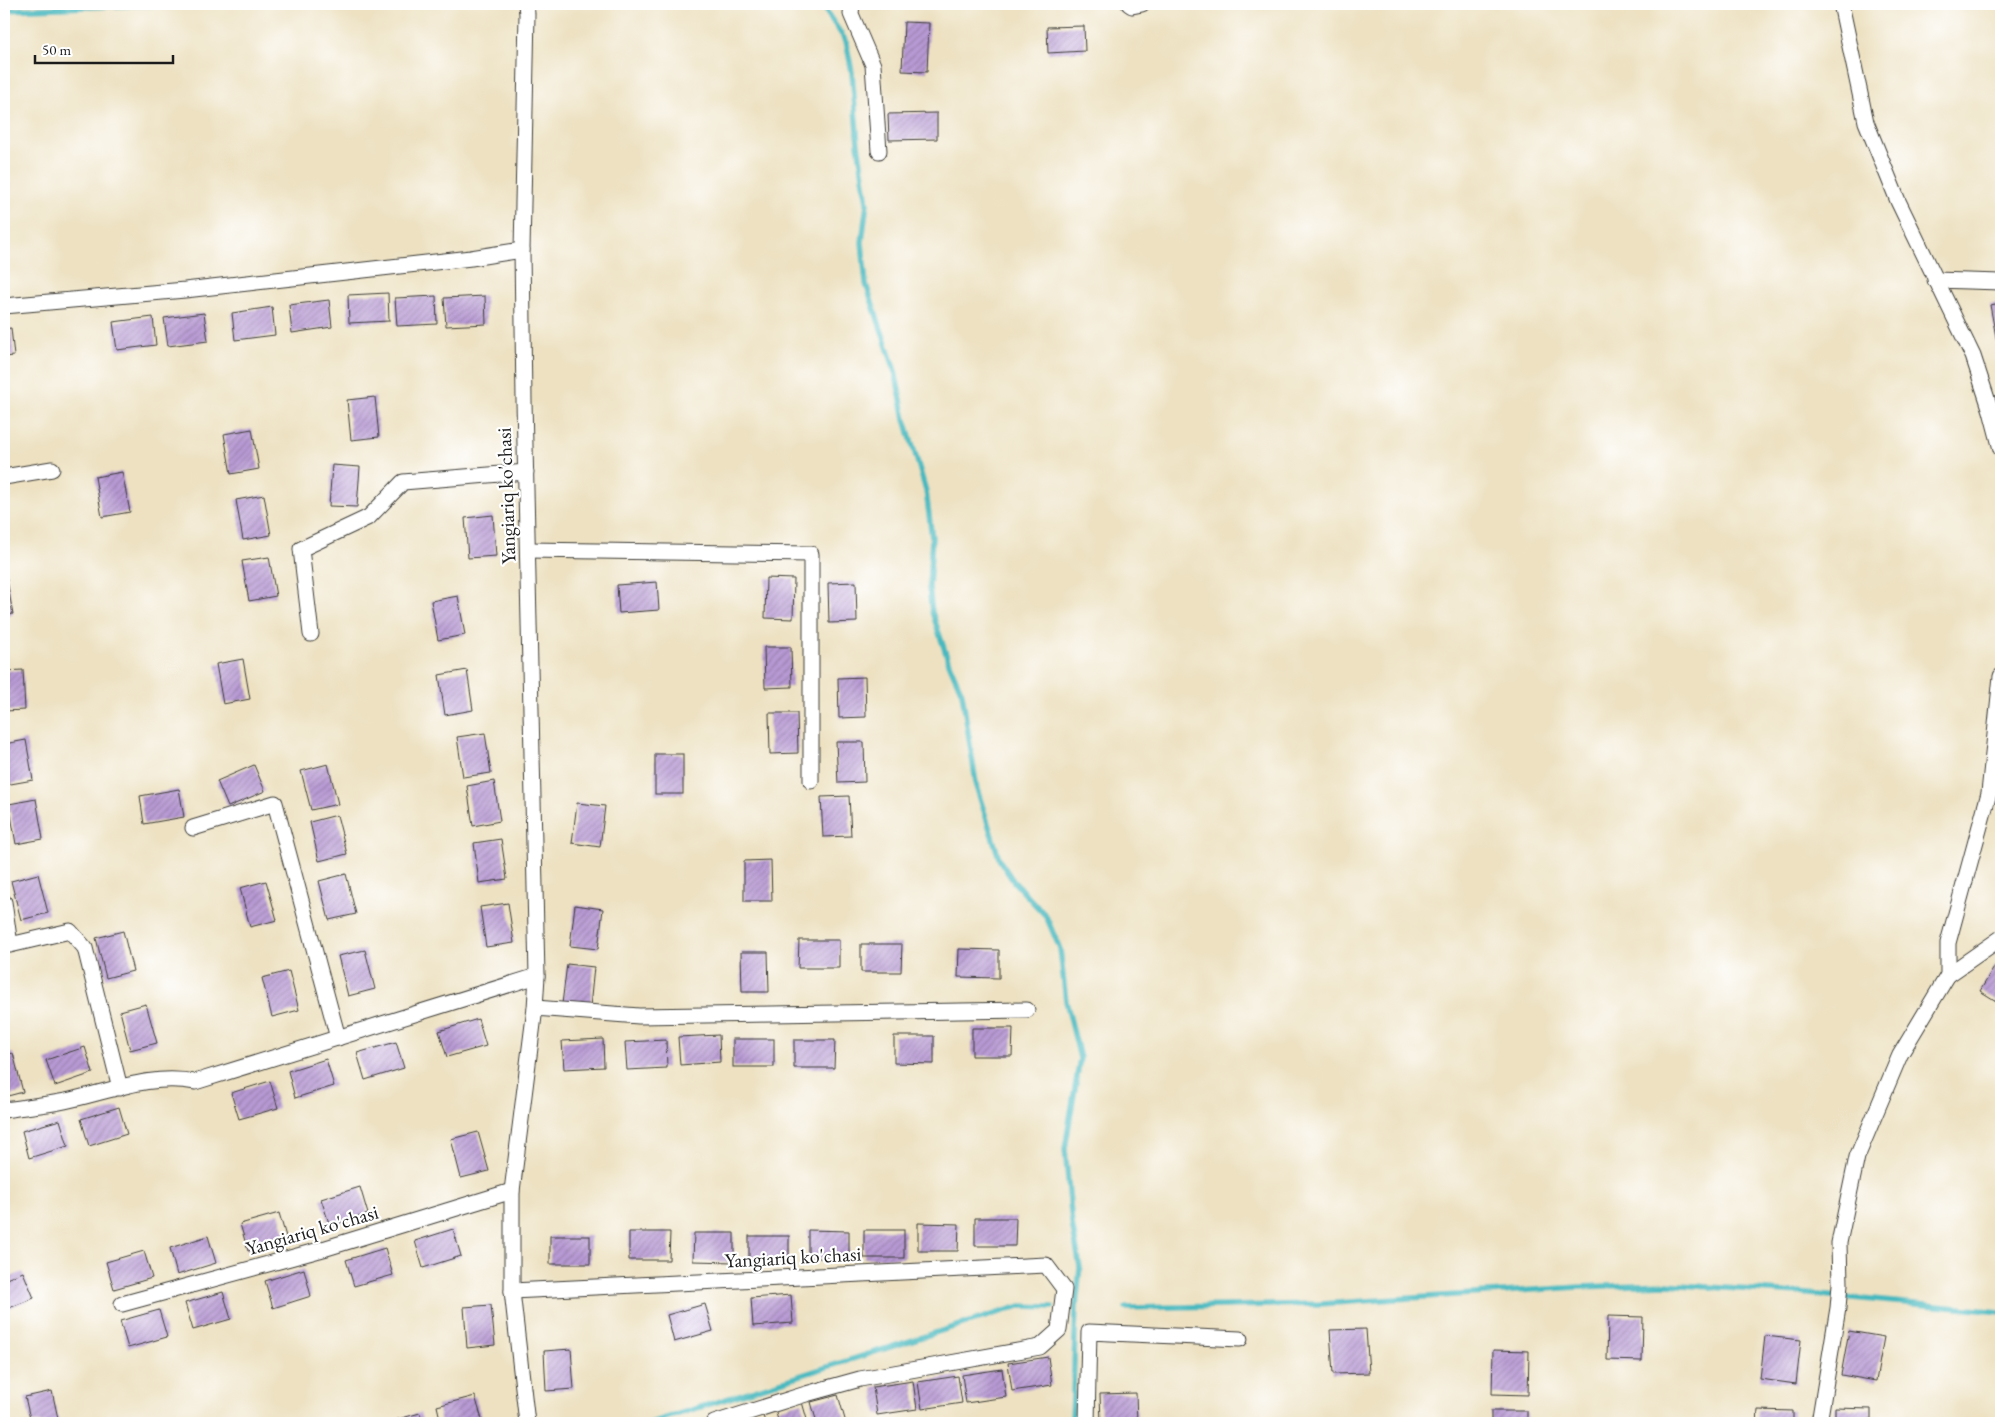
<svg xmlns="http://www.w3.org/2000/svg" width="2005" height="1427" font-family="'EB Garamond',serif">
  <style>
    .lines { fill: none; stroke-linecap: round; stroke-linejoin: round }
    .stream { stroke: #49b9bf; stroke-width: 5.5 }
    .building { fill: url(#building-hatch) }
    .street-casing { stroke: #3b3a35; stroke-width: 17 }
    .street { stroke: #fff; stroke-width: 15 }
    .labels { text-anchor: middle; stroke-width: 4.5; stroke-linejoin: round; paint-order: stroke }
    .street-label { font-size: 20px; fill: #1c1c1c; stroke: #fff }
  </style>
  <defs>
    <pattern id="building-hatch" width="6" height="6" patternUnits="userSpaceOnUse" patternTransform="scale(1.25)"><rect width="6" height="6" fill="#b89ad4"/><path d="M-1 1l2-2M0 6l6-6M5 7l2-2" fill="none" stroke="#957dab"/></pattern>
  </defs>
  <rect width="100%" height="100%" fill="#fff"/>
  <filter id="ink" filterUnits="userSpaceOnUse"><feTurbulence type="fractalNoise" baseFrequency=".02" numOctaves="2"/><feDisplacementMap in="SourceGraphic" scale="10" xChannelSelector="R" yChannelSelector="G"/><feConvolveMatrix kernelMatrix="1 2 1 2 8 2 1 2 1" color-interpolation-filters="sRGB"/></filter>
  <filter id="wash" filterUnits="userSpaceOnUse"><feTurbulence type="fractalNoise" baseFrequency=".0096" numOctaves="4" result="noise"/><feDisplacementMap in="SourceGraphic" scale="20" xChannelSelector="R" yChannelSelector="G"/><feGaussianBlur stdDeviation="1.12" result="paint"/><feColorMatrix in="noise" values="0 0 0 0 0 0 0 0 0 0 0 0 0 0 0 0 0 1.4 0 .05"/><feComposite in="paint" operator="in"/></filter>
  <g filter="url(#wash)">
    <rect width="100%" height="100%" fill="#ede1c1"/>
    <g class="lines">
      <g class="stream">
        <path d="M821 4 846 41 852 72 858 144 867 203 862 242 866 284 895 371 905 419 926 491 932 538 929 588 932 612 949 663 962 693 977 789 1000 861 1014 882 1046 916 1060 949 1066 1001 1080 1058 1065 1149 1072 1224 1080 1267 1076 1307 1072 1423"/>
        <path d="M4 10 171 4"/>
        <path d="M1126 1308 1320 1304 1579 1287 1666 1284 1798 1293 2001 1312"/>
        <path d="M650 1423 1020 1306 1052 1307"/>
      </g>
    </g>
    <g id="blocks">
      <g class="building">
        <path d="M904 22 929 23 927 72 902 71Z"/>
        <path d="M1084 26 1085 51 1048 53 1047 27Z"/>
        <path d="M937 113V139L889 140 888 114Z"/>
        <path d="M388 293 389 321 349 323 348 295Z"/>
        <path d="M436 296 437 324 397 326 395 298Z"/>
        <path d="M485 296 486 324 446 326 444 298Z"/>
        <path d="M329 300 332 327 292 333 289 305Z"/>
        <path d="M2001 303V352L1999 353 1990 305Z"/>
        <path d="M272 307 275 335 235 340 232 313Z"/>
        <path d="M204 313 208 341 168 346 164 318Z"/>
        <path d="M153 317 156 345 117 350 113 322Z"/>
        <path d="M11 328 14 356 4 357V329Z"/>
        <path d="M375 397 379 437 351 440 347 400Z"/>
        <path d="M252 429 259 469 231 474 224 434Z"/>
        <path d="M332 465 360 467 357 507 329 506Z"/>
        <path d="M122 472 130 512 102 517 95 477Z"/>
        <path d="M264 495 271 535 243 540 236 500Z"/>
        <path d="M493 515 496 556 468 558 465 518Z"/>
        <path d="M269 557 276 596 249 601 242 561Z"/>
        <path d="M4 575H6L13 614 4 616Z"/>
        <path d="M766 578 794 579 793 619 765 618Z"/>
        <path d="M657 582 659 610 619 613 617 585Z"/>
        <path d="M856 582 857 622 829 623 828 583Z"/>
        <path d="M458 596 465 635 438 640 431 601Z"/>
        <path d="M764 647H791L792 687 765 688Z"/>
        <path d="M243 659 250 699 223 704 216 664Z"/>
        <path d="M23 670 25 710 4 711V671Z"/>
        <path d="M467 670 473 710 445 715 439 675Z"/>
        <path d="M865 677 866 717 839 718 838 678Z"/>
        <path d="M769 713H797L798 753 770 754Z"/>
        <path d="M485 733 491 773 463 777 457 737Z"/>
        <path d="M26 740 33 780 5 785 4 744Z"/>
        <path d="M836 742H864L865 782 838 783Z"/>
        <rect x="655" y="754" width="28" height="40"/>
        <path d="M328 764 338 804 311 810 301 771Z"/>
        <path d="M254 765 265 791 228 807 217 781Z"/>
        <path d="M494 781 500 821 473 826 467 786Z"/>
        <path d="M179 789 184 817 144 824 140 796Z"/>
        <path d="M849 796 851 836 823 837 821 797Z"/>
        <path d="M36 799 43 839 16 844 9 804Z"/>
        <path d="M577 803 605 806 600 847 572 843Z"/>
        <path d="M337 815 347 854 319 861 310 822Z"/>
        <path d="M501 839 507 879 479 883 474 843Z"/>
        <path d="M771 860 772 901H744V861Z"/>
        <path d="M38 874 48 913 21 920 11 881Z"/>
        <path d="M346 874 356 914 329 920 319 881Z"/>
        <path d="M266 881 277 920 250 927 240 888Z"/>
        <path d="M508 903 514 943 486 947 480 907Z"/>
        <path d="M575 905 603 909 598 949 570 946Z"/>
        <path d="M123 931 133 971 106 978 96 938Z"/>
        <path d="M799 940H839V968H798Z"/>
        <path d="M861 944H902L901 972H861Z"/>
        <path d="M959 949 999 950V978L958 977Z"/>
        <path d="M365 950 375 989 348 996 338 956Z"/>
        <path d="M741 952H768L769 992H742Z"/>
        <path d="M567 964 594 967 590 1007 562 1004Z"/>
        <path d="M1995 966 2001 970V1004L1980 991Z"/>
        <path d="M289 971 299 1010 272 1017 262 978Z"/>
        <path d="M146 1004 157 1043 130 1050 120 1011Z"/>
        <path d="M478 1019 486 1046 447 1057 439 1031Z"/>
        <path d="M972 1028H1013L1012 1056H972Z"/>
        <path d="M719 1035 720 1062 680 1065 678 1037Z"/>
        <path d="M894 1036H934V1064L894 1063Z"/>
        <path d="M603 1039 604 1067 564 1069 562 1041Z"/>
        <rect x="733" y="1039" width="41" height="28"/>
        <path d="M666 1040 667 1068 627 1070 625 1042Z"/>
        <path d="M794 1040H835L834 1068H794Z"/>
        <path d="M396 1042 404 1068 365 1080 357 1053Z"/>
        <path d="M85 1047 93 1073 55 1086 46 1060Z"/>
        <path d="M13 1053 23 1092 4 1097V1055Z"/>
        <path d="M326 1059 334 1086 295 1098 288 1071Z"/>
        <path d="M270 1081 278 1108 239 1119 231 1093Z"/>
        <path d="M119 1107 127 1134 89 1146 81 1119Z"/>
        <path d="M60 1120 68 1146 29 1158 22 1131Z"/>
        <path d="M478 1132 489 1171 461 1178 451 1139Z"/>
        <path d="M360 1187 368 1214 330 1226 321 1199Z"/>
        <path d="M279 1213 287 1240 248 1251 240 1224Z"/>
        <path d="M975 1218H1016L1015 1246H975Z"/>
        <path d="M918 1223 959 1224 958 1251H918Z"/>
        <path d="M453 1229 461 1256 423 1268 415 1241Z"/>
        <path d="M808 1230 849 1231V1258H808Z"/>
        <rect x="864" y="1230" width="40" height="28"/>
        <path d="M629 1232H670L669 1260H629Z"/>
        <path d="M694 1233H734V1262L693 1261Z"/>
        <path d="M208 1236 216 1263 177 1275 170 1248Z"/>
        <rect x="550" y="1236" width="40" height="28"/>
        <rect x="749" y="1236" width="40" height="28"/>
        <path d="M385 1248 393 1275 354 1286 346 1260Z"/>
        <path d="M144 1251 152 1278 114 1289 106 1262Z"/>
        <path d="M304 1269 311 1296 273 1308 265 1281Z"/>
        <path d="M23 1272 34 1298 4 1310V1280Z"/>
        <path d="M223 1292 231 1319 193 1330 185 1303Z"/>
        <path d="M791 1295 793 1323 753 1326 751 1298Z"/>
        <path d="M705 1304 713 1331 674 1342 667 1315Z"/>
        <path d="M491 1305 495 1345 467 1348 464 1307Z"/>
        <path d="M159 1310 167 1337 128 1348 120 1321Z"/>
        <path d="M1608 1316 1643 1317 1642 1361 1607 1360Z"/>
        <path d="M1366 1329 1369 1373 1333 1374 1330 1330Z"/>
        <path d="M1849 1331 1884 1337 1876 1381 1841 1375Z"/>
        <path d="M1765 1336 1801 1340 1796 1384 1760 1379Z"/>
        <path d="M571 1349 574 1389 546 1391 544 1351Z"/>
        <path d="M1493 1350 1529 1351 1528 1395 1492 1394Z"/>
        <path d="M1048 1357 1052 1385 1012 1391 1008 1363Z"/>
        <path d="M1002 1369 1006 1397 966 1403 962 1375Z"/>
        <path d="M958 1376 962 1403 922 1409 918 1382Z"/>
        <path d="M913 1381 917 1409 877 1415 873 1387Z"/>
        <path d="M52 1391 59 1423H31L25 1397Z"/>
        <path d="M1136 1393 1137 1423H1101L1100 1394Z"/>
        <path d="M838 1395 846 1423H817L811 1402Z"/>
        <path d="M475 1396 483 1423H441L437 1406Z"/>
        <path d="M802 1402 808 1423H779L775 1410Z"/>
        <path d="M1835 1408 1871 1409V1423H1835Z"/>
        <path d="M1758 1410 1793 1411V1423H1757Z"/>
        <rect x="1491" y="1411" width="36" height="12"/>
        <path d="M420 1413 423 1423H384Z"/>
        <path d="M763 1415 765 1423H738Z"/>
      </g>
    </g>
  </g>
  <g filter="url(#ink)">
    <use href="#blocks" fill-opacity="0" stroke="#3b3a35" stroke-width="1"/>
    <g class="lines">
      <g class="street-casing">
        <g id="street">
          <path d="M526 4 527 14 522 250 524 401 537 976 535 1008 512 1191V1291L527 1423"/>
          <path d="M852 4 851 14 873 65 879 151"/>
          <path d="M1129 4 1132 6 1142 4"/>
          <path d="M1841 4 1866 122 1898 201 1973 356 1991 411 2001 449"/>
          <path d="M1935 280 2001 282"/>
          <path d="M4 306 185 290 471 258 522 250"/>
          <path d="M4 477 52 469"/>
          <path d="M528 550 811 554V781"/>
          <path d="M311 634 301 549 369 517 403 482 526 472"/>
          <path d="M193 828 275 803 338 1038"/>
          <path d="M4 902 10 945 70 931 85 948 120 1088"/>
          <path d="M1948 975 2001 938"/>
          <path d="M535 1008 639 1016 1027 1010"/>
          <path d="M4 1110C24 1107 45 1105 65 1101 108 1092 152 1073 195 1082L537 976"/>
          <path d="M512 1291 1046 1265 1064 1289 1059 1330 1040 1347 860 1379 806 1394 714 1423"/>
          <path d="M122 1304 323 1249 512 1191"/>
          <path d="M1087 1423 1089 1332 1240 1339"/>
          <path d="M1819 1423 1838 1308 1840 1284 1839 1243 1857 1157 1900 1055 1948 975V943L1989 793 2001 676"/>
        </g>
      </g>
      <use href="#street" class="street"/>
    </g>
  </g>
  <g class="labels">
    <g class="street-label">
      <text transform="translate(506 496) rotate(-92)" y="7">Yangiariq ko'chasi</text>
      <text transform="translate(312 1230) rotate(-16)" y="7">Yangiariq ko'chasi</text>
      <text transform="translate(793 1257) rotate(-3)" y="7">Yangiariq ko'chasi</text>
    </g>
  </g>
  <rect width="2005" height="1427" fill="none" stroke="#fff" stroke-width="20"/>
  <path d="M35 55v8h138v-8" fill="none" stroke="#1c1c1c" stroke-width="2.5"/>
  <text x="42" y="55" font-size="15" fill="#1c1c1c" stroke="#ffffff" stroke-width="4" paint-order="stroke">50 m</text>
</svg>
